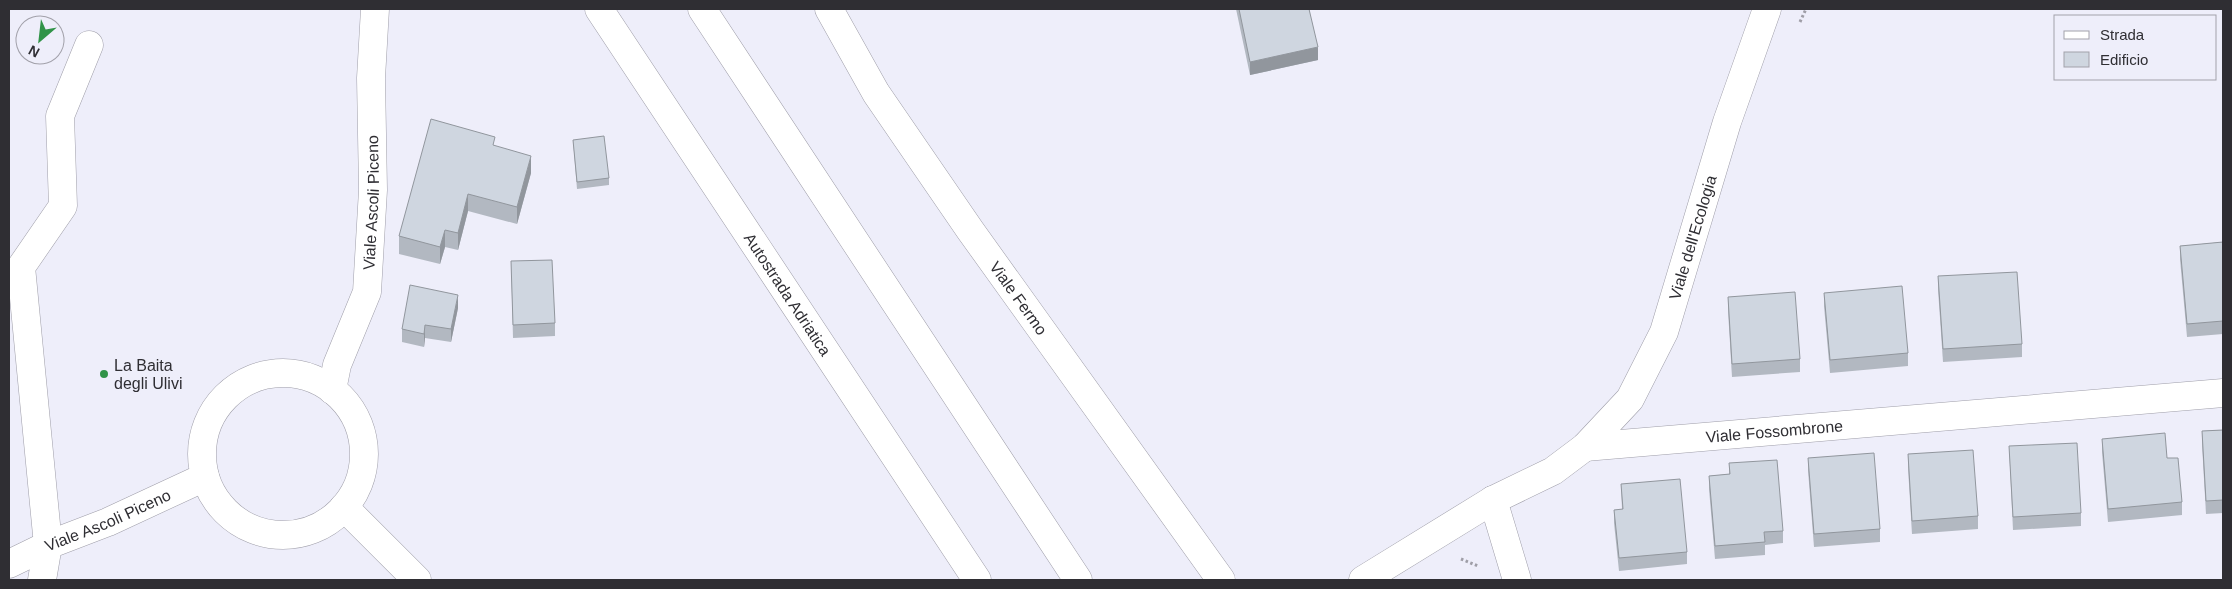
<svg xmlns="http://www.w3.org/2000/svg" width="2232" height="589" font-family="Arial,sans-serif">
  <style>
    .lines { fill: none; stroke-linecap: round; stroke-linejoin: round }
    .minor-casing { stroke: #9f9ea9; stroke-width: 29 }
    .highway-casing { stroke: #9f9ea9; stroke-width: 29 }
    .path { stroke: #9f9ea7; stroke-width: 3; stroke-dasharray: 2.5 2.5; stroke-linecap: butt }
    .minor { stroke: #fff; stroke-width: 28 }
    .highway { stroke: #fff; stroke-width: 28 }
    .wall { fill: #b2b8c1 }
    .shaded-wall { fill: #91969d }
    .building { fill: #cfd6e0; stroke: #91969d }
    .poi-dot { fill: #309348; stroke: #eeeefa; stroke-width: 2 }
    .labels { text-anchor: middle; stroke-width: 4.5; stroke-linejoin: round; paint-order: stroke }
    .street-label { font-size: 16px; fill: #2f2e33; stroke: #eeeefa }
    .poi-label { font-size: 16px; fill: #2f2e33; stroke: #eeeefa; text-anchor: start }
  </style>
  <rect width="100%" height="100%" fill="#eeeefa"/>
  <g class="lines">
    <g class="minor-casing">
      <g id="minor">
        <path id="s1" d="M829 9 876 93 970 230 1221 580"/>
        <circle cx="283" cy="454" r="81"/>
        <path id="s2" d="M332 390 337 365 367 292 373 190 371 78 375 9"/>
        <path id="s3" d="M1585 447 2223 393"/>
        <path d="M1493 500 1517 580"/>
        <path d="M344 507 417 580"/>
        <path id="s4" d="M9 564 48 545 108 522 205 477"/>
        <path d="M42 580 48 545 21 267 63 206 60 116 89 45"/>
        <path id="s5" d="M1363 580 1493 500 1553 471 1585 447 1630 399 1664 332 1727 122 1767 9"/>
      </g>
    </g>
    <g class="highway-casing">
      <g id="highway">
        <path id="s6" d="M599 9 977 580"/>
        <path d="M702 9 1078 580"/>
      </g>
    </g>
    <g class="path">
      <path d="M1800 22 1806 9"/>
      <path d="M1461 559 1478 566"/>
    </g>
    <use href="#minor" class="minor"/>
    <use href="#highway" class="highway"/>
  </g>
  <g class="wall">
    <path d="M1236 9H1309L1318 60 1250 75Z"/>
    <path d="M573 140 609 178V185L577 189Z"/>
    <path d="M495 146 531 173 517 224 468 211 458 250 445 247 440 264 399 254V236Z"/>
    <path d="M2223 242V334L2187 337 2180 259V246Z"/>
    <path d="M511 261 555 323V336L513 338Z"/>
    <path d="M1938 276 2022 344V357L1943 362 1938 289Z"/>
    <path d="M1824 293 1908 353V366L1830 373 1824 306Z"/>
    <path d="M1728 297 1800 359V372L1732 377 1728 310Z"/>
    <path d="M458 308 451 342 425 338 424 347 402 342V329Z"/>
    <path d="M2223 430V513L2206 514 2202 444V431Z"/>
    <path d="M2102 439 2167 458 2182 502V515L2108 522 2102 452Z"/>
    <path d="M2009 446 2081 513V526L2013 530Z"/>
    <path d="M1908 454 1978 516V529L1912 534 1908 467Z"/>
    <path d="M1808 458 1880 529V542L1814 547 1808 470Z"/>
    <path d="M1729 463 1783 531V543L1765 545V555L1715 559 1709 489V476L1729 474Z"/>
    <path d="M1621 484 1687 552V564L1619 571 1614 523V510L1622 509Z"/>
  </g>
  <g class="shaded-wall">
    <path d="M1318 47V60L1250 75V62Z"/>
    <path d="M531 156V173L517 224V207Z"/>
    <path d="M468 194V211L458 250V233Z"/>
    <path d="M445 230V247L440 264V247Z"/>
    <path d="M458 295V308L451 342V329Z"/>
    <path d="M425 325V338L424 347V334Z"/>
  </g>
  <g class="building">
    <path d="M1239 9H1309L1318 47 1250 62Z"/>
    <path d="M431 119 495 137 493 145 531 156 517 207 468 194 458 233 445 230 440 247 399 236Z"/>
    <path d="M604 136 609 178 577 182 573 140Z"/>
    <path d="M2223 242V321L2187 324 2180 246Z"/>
    <path d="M552 260 555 323 513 325 511 261Z"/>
    <path d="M2017 272 2022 344 1943 349 1938 276Z"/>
    <path d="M410 285 458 295 451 329 425 325 424 334 402 329Z"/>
    <path d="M1902 286 1908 353 1830 360 1824 293Z"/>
    <path d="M1795 292 1800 359 1732 364 1728 297Z"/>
    <path d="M2223 430V500L2206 501 2202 431Z"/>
    <path d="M2165 433 2167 458H2178L2182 502 2108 509 2102 439Z"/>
    <path d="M2077 443 2081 513 2013 517 2009 446Z"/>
    <path d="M1973 450 1978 516 1912 521 1908 454Z"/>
    <path d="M1874 453 1880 529 1814 534 1808 458Z"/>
    <path d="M1777 460 1783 531 1764 532 1765 542 1715 546 1709 476 1730 474 1729 463Z"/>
    <path d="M1680 479 1687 552 1619 558 1614 510 1623 509 1621 484Z"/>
  </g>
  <circle class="poi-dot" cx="104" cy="374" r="5"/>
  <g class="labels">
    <g class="street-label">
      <text dy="6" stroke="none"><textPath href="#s2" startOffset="194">Viale Ascoli Piceno</textPath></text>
      <text dy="6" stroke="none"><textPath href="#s5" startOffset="499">Viale dell'Ecologia</textPath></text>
      <text dy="6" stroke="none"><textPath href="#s6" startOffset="342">Autostrada Adriatica</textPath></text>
      <text dy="6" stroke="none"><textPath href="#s1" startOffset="346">Viale Fermo</textPath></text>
      <text dy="6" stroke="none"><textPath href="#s3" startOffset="190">Viale Fossombrone</textPath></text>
      <text dy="6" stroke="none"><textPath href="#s4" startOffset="108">Viale Ascoli Piceno</textPath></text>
    </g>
    <g class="poi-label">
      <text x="114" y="371">La Baita<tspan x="114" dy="18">degli Ulivi</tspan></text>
    </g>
  </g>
  <rect width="2232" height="589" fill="none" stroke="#2f2e33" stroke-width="20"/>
  <rect x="2054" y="15" width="162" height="65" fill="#eeeefa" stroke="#a2a1aa"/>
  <rect x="2064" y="31" width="25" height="8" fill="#ffffff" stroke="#a2a1aa"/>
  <text x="2100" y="40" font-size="15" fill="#2f2e33">Strada</text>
  <rect x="2064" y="52" width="25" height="15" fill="#cfd6e0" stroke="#a2a1aa"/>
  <text x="2100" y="65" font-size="15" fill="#2f2e33">Edificio</text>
  <g transform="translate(40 40) rotate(208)"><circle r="24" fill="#eeeefa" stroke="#a2a1aa"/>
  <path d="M0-4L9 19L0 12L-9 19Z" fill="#309348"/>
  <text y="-8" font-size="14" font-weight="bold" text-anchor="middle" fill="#2f2e33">N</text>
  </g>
</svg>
